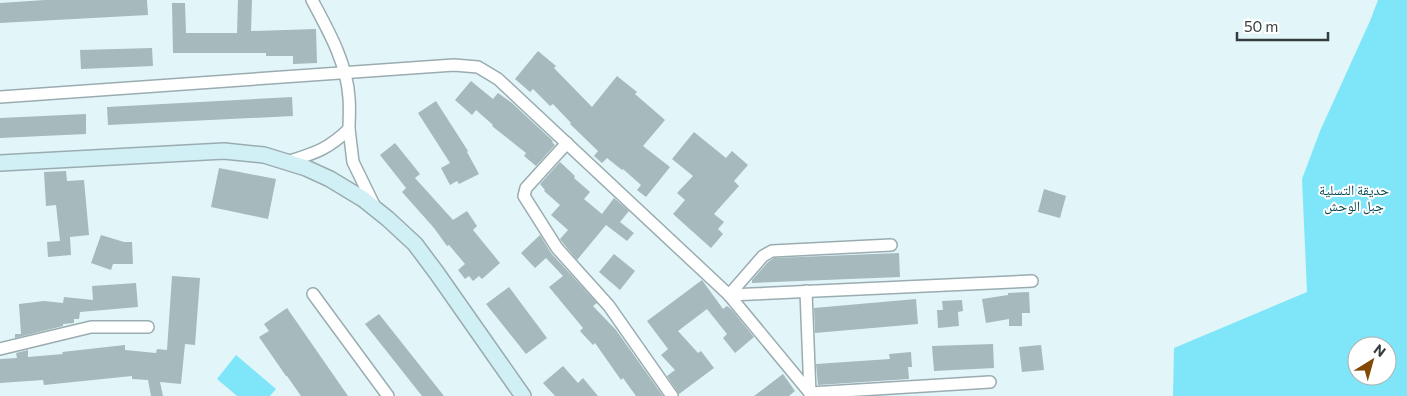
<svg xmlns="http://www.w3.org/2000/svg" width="1407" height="396" font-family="Commissioner,'Noto Naskh Arabic',sans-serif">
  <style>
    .green { fill: #7ee6f8; fill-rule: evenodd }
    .building { fill: #a6b9bc }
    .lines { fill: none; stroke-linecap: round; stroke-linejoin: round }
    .street-casing { stroke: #9aacb0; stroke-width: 14 }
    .secondary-casing { stroke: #9aacb0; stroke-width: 18 }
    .street { stroke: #fff; stroke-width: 11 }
    .secondary { stroke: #d1f0f5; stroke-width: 15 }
    .labels { text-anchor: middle; stroke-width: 4; stroke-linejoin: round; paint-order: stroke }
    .park-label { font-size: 14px; fill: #044a54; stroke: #fff }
  </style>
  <rect width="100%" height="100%" fill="#e2f6f9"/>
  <g class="green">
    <path d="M1378 0H1407V396H1173L1174 348 1307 292 1302 179 1320 131 1370 21ZM1357 346H1387V376H1357Z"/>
    <path d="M236 355 276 389 270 396H237L217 379Z"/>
  </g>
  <g class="building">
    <path d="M45 0H147L148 15 0 23V3Z"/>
    <path d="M238 0H252L251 31 316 29 317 63 293 64V56H266V53H173L172 3H185L186 33H237Z"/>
    <path d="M152 48 153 66 81 69 80 50Z"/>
    <path d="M538 51 556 66 554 68 592 107 617 76 637 92 635 94 665 120 643 146 670 167 646 197 637 190 641 185 623 169 622 170 607 158 602 163 594 156 598 151 570 124 571 123 553 104 550 106 533 89 530 92 515 79Z"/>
    <path d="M471 81 493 99 498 93 512 103 553 141 552 142 555 145 536 166 524 156 526 153 492 126 493 125 476 110 472 115 455 100Z"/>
    <path d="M292 97 293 116 108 125 107 107Z"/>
    <path d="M436 101 468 151 467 152 479 174 459 184 457 181 450 185 441 168 450 163 418 113Z"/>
    <path d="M86 114V134L0 138V118Z"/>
    <path d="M694 132 726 158 732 151 748 165 734 181 739 186 714 214 724 222 718 229 723 234 711 248 673 214 685 200 677 193 693 176 672 159Z"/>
    <path d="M395 143 420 174 415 178 453 220 467 211 477 226 473 230 500 263 482 279 479 276 473 281 469 276 465 279 458 270 465 264 449 245 447 246 434 228 402 192 406 188 380 155Z"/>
    <path d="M560 162 575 176 574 178 590 192 584 199 602 214 614 198 629 211 620 222 634 233 627 241 606 225 577 260 563 243 560 239 568 230 551 215 560 205 544 191 545 190 540 184Z"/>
    <path d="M219 168 276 179 268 219 211 207Z"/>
    <path d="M66 171 67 181 84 180 89 235 70 237 71 255 48 257 47 242 60 241 56 205 46 206 44 172Z"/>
    <path d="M1044 189 1066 196 1060 218 1038 212Z"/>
    <path d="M101 235 124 242H132L133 264H113L111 270 91 263Z"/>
    <path d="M540 235 551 253 597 303 593 306 616 330 663 396H636L623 378 621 380 595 343 593 345 580 331 583 328 549 287 563 276 546 258 535 268 521 253Z"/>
    <path d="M899 253 900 277 752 283V280L768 262 774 258Z"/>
    <path d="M614 254 635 271 620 290 599 272Z"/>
    <path d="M172 276 200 278 195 345 185 344 181 384 160 382 163 396H151L148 380 132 379V376L44 385 43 380 0 383V359L17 358 16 353 28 350V357L63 354 62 352 125 345V350L156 353 157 349 167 350Z"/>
    <path d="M702 280 723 309 727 306 732 310 754 337 735 353 723 338 727 334 707 309 678 331 698 353 701 351 714 368 679 394 667 376 675 370 661 355 668 349 647 321Z"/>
    <path d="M136 283 138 307 80 312 79 319H74V323L63 324V326L15 338V334H21L19 304 44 301 63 303 64 297 93 300 92 286Z"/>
    <path d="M509 287 547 338 526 354 486 304Z"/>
    <path d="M1029 292 1030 313H1022V326H1009V319L986 323 982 299 1008 295V293Z"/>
    <path d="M916 299 918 324 815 333 814 308Z"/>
    <path d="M962 300 963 311 958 312 959 326 938 328 937 310H943L942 301Z"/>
    <path d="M287 308 348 396H301L287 376H286L259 337 269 331 264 324Z"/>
    <path d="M379 314 444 396H422L365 324Z"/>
    <path d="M993 344 994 368 934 371 932 346Z"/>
    <path d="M1041 345 1044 370 1022 372 1019 347Z"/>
    <path d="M911 352 912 367H908L909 379 818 385 816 364 890 359 889 354Z"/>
    <path d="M563 366 578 383 583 378 598 396H555L543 383Z"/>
    <path d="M783 374 795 391 789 396H754Z"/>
  </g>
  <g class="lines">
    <g class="street-casing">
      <g id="street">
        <path d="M312 0C328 30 347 63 349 98 350 108 349 119 349 129"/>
        <path d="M0 97 454 65 478 67 498 79 729 295 810 393 990 382"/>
        <path d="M567 143 526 188 524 196 557 248 609 306 672 396"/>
        <path d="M287 162C315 153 327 150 349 129L353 162 375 207"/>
        <path d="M806 291 810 394"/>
        <path d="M313 294 388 396"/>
        <path d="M729 295 1032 281"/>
        <path d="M729 295 763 256 772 251 891 245"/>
        <path d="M0 349 91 327H148"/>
      </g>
    </g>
    <g class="secondary-casing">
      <path id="secondary" d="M0 163 224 151 264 155 306 168 330 179 363 199 388 219 415 244 436 272 523 396"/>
    </g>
    <use href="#street" class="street"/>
    <use href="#secondary" class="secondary"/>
  </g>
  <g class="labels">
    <g class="park-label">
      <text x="1354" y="195">حديقة التسلية<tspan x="1354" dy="16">جبل الوحش</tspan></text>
    </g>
  </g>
  <g transform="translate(1372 361) rotate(37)"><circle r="24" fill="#ffffff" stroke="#aeb1b2"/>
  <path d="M0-4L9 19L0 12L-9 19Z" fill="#844803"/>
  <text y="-8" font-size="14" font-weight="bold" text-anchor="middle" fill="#343c3e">N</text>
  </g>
  <path d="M1237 32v8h91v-8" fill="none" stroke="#343c3e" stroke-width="2.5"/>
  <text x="1244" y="32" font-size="15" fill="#343c3e" stroke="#ffffff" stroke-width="4" paint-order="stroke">50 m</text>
</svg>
